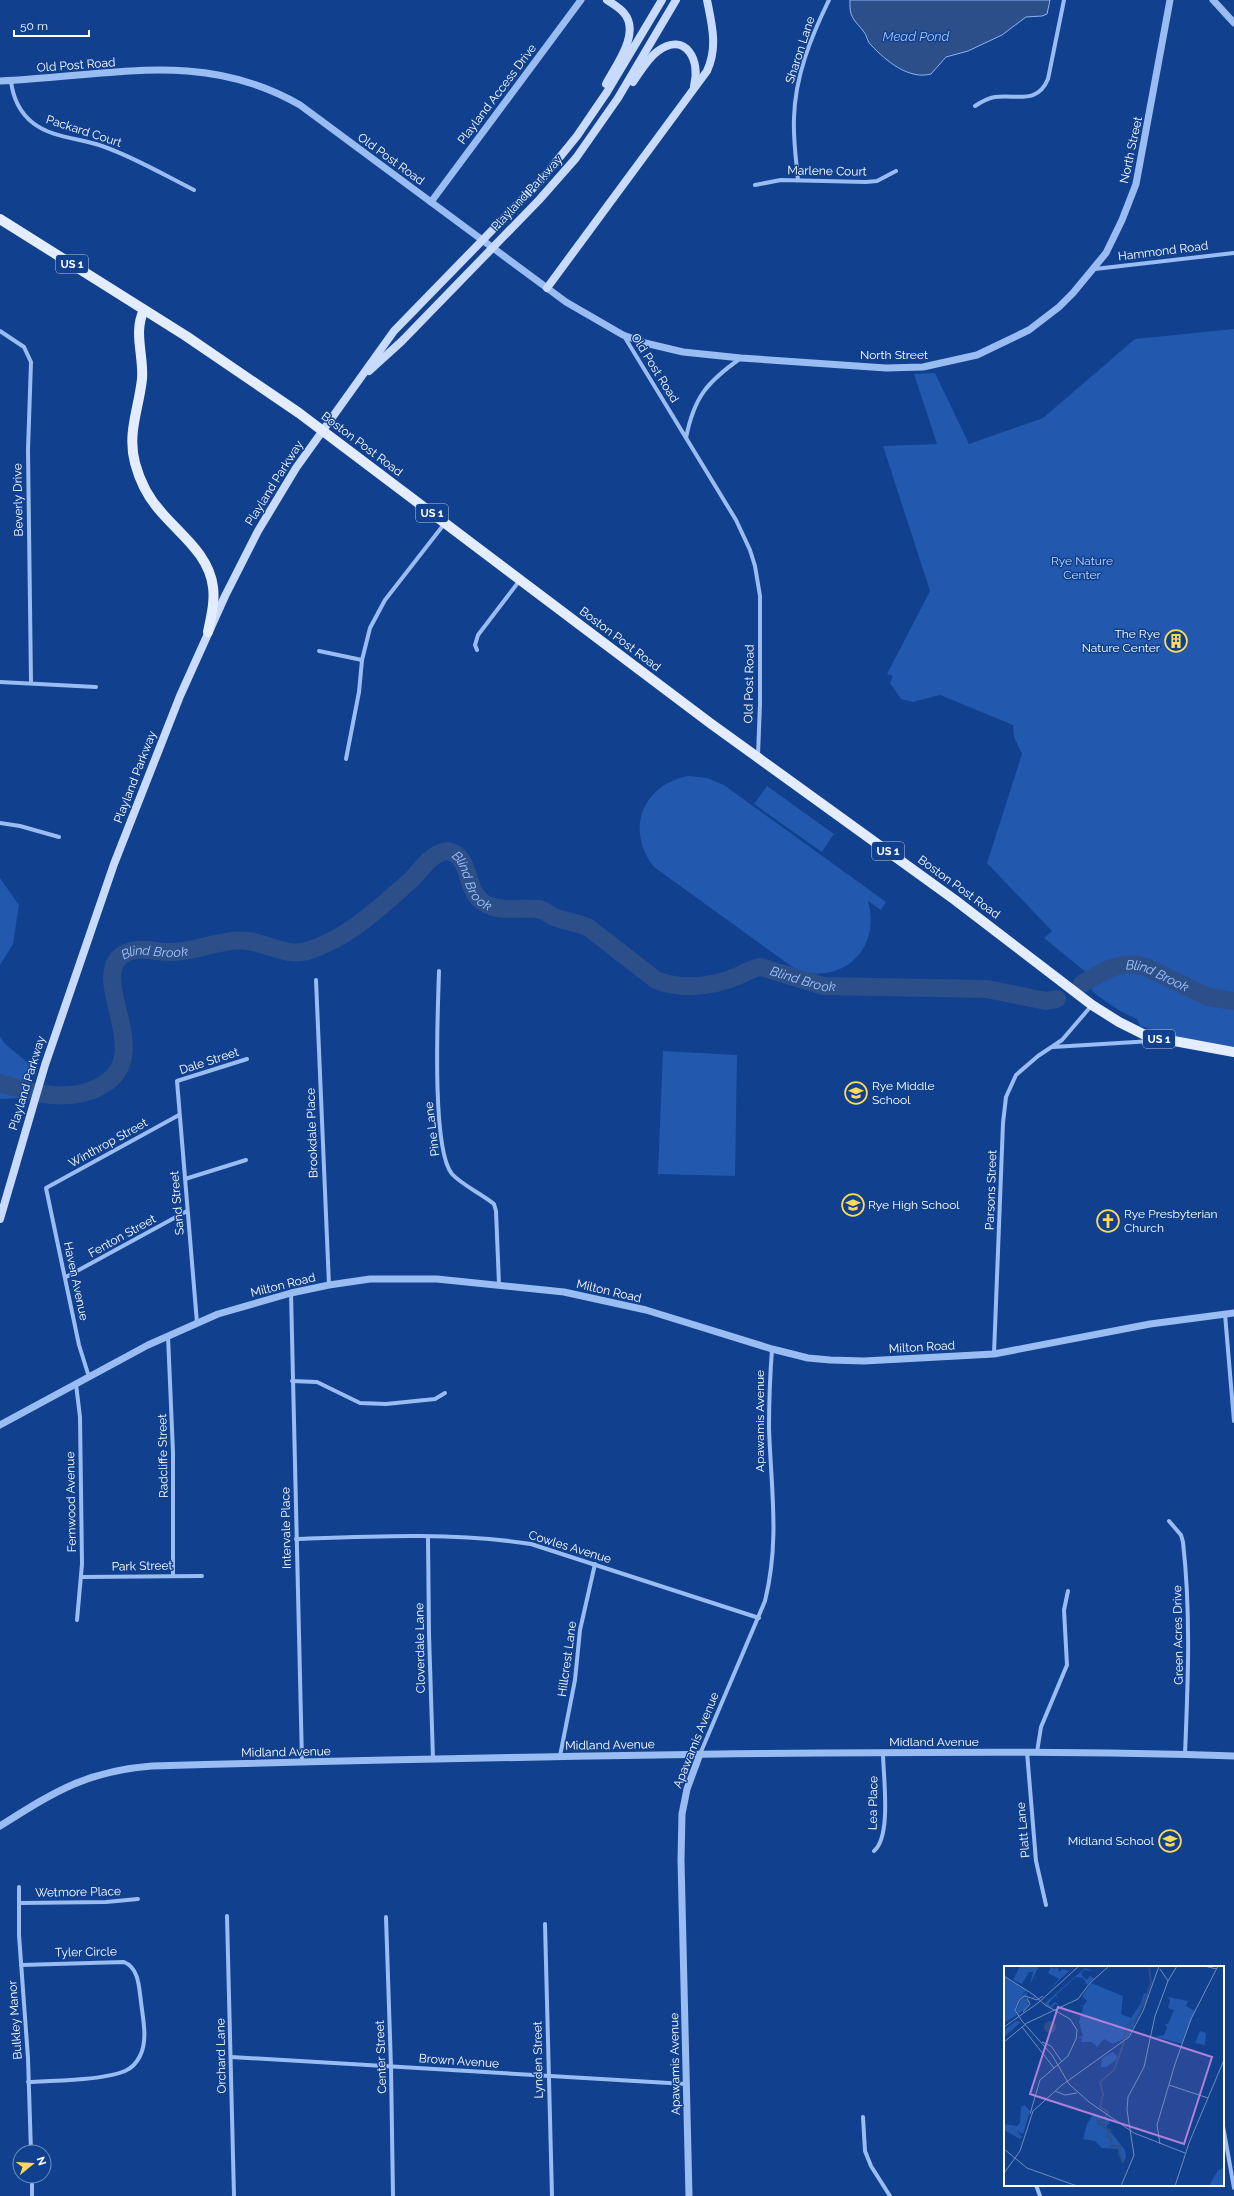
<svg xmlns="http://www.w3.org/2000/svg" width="1234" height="2196" font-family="Raleway,sans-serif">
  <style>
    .green { fill: #2258ae }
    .water { fill: #2c4f8a; stroke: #8ab6f6 }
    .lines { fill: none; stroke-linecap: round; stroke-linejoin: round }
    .river { stroke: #2c4f8a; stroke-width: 18 }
    .minor { stroke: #99bcf2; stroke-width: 4 }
    .tertiary { stroke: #99bcf2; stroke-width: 7 }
    .secondary { stroke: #c8dbfc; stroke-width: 8 }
    .primary { stroke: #e4edff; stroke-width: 10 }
    .labels { text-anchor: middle; stroke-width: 3; stroke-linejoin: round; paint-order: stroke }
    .shield { fill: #10408e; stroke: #b7c6dd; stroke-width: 1 }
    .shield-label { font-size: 11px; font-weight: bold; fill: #fff }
    .street-label { font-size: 12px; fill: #fff; stroke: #10408e }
    .park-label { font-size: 12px; fill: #c0d8fd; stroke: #10408e }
    .poi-label { font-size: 12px; fill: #fff; stroke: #10408e; text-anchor: start }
    .water-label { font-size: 13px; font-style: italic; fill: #a5c6fa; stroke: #10408e }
    .inset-river { fill: none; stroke: #2c4f8a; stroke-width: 2 }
    .inset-road { fill: none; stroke: #708cbb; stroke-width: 1 }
    .view { fill: #b080d9; fill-opacity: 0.15; stroke: #b080d9; stroke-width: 2 }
    .inset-edge { fill: none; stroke: #fff; stroke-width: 2 }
  </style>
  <rect width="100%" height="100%" fill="#10408e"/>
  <g class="green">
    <path d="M1234 329V1047L1180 1037 1140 1026 1137 1019C1120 1012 1107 1003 1092 991L1093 985 1098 982 1044 938 1052 931 987 863 1022 754 1014 737 1013 725 940 695 913 702 901 699 890 683 893 676 887 674 930 591 883 446 937 444 914 374 935 373 969 444 1043 418 1135 339Z"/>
    <path d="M688 776 707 778 724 785 886 902 881 910 868 901C881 947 846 984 798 971L654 867C625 830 642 785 688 776Z"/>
    <path d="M767 786 834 834 822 852 754 804Z"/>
    <path d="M0 878 19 905 13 944 0 965Z"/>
    <path d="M0 1036 4 1043 32 1066 22 1098 0 1099Z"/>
    <path d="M663 1051 737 1055 735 1176 658 1174Z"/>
  </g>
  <path class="water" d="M850 0H1050L1047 14 1042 16 1026 17 1002 35 968 51 946 57 931 74C909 80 886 61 871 45 867 42 867 35 864 32 854 19 849 18 850 0Z"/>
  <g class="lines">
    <g class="river">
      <path id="s1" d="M1082 984C1104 971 1120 959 1146 967L1208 997 1234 1001"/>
      <path id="s2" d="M0 1083C31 1093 68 1103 99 1087 158 1058 89 982 121 956 136 945 152 952 169 952 196 953 220 938 247 941 268 943 286 957 307 951 347 939 379 908 410 881 422 869 430 854 447 851 470 854 465 885 479 899 494 914 519 907 538 909 544 910 549 914 554 917 566 922 578 922 589 928L656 980C680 990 711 987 735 977 744 974 751 968 761 967L823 986 987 989 1046 1001 1057 999"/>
    </g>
    <g class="minor">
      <path d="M11 81C13 98 19 112 33 123 52 138 80 138 102 146 134 157 164 175 194 190"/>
      <path d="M975 106C981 102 988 98 995 97 1017 94 1037 105 1048 79L1064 0"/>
      <path d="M798 180C796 159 793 138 794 118 795 76 811 37 829 0"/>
      <path d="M755 185 781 180 866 182 877 181 896 171"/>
      <path d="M1095 269 1234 253"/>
      <path d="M0 331 24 347 31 362 28 450 31 682"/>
      <path d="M624 336 736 520 750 550 755 566 760 596V704L758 755"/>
      <path d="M686 438C694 397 707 382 741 358"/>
      <path d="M477 650 475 645 478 635 520 580"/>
      <path d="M319 651 362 660"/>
      <path d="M0 682 96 687"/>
      <path d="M346 759 359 692 362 660 370 628 385 600 445 523"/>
      <path d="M0 823 20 826 59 837"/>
      <path d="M439 971C438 1008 431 1149 452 1174 462 1185 482 1194 494 1204L496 1211 499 1284"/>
      <path d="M316 980 329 1285"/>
      <path d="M1053 1047 1152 1041"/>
      <path d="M185 1179 246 1160"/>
      <path d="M66 1277 187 1211"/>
      <path d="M291 1293 302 1762"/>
      <path d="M1225 1314 1234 1421"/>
      <path d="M197 1323 177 1081 247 1059"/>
      <path d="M168 1336 173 1452V1576"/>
      <path d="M994 1354 1003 1123 1006 1097 1016 1075 1038 1056 1062 1040 1092 1005"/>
      <path d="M89 1377 79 1345 46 1188 179 1115"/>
      <path d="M292 1381 317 1382 360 1403 386 1404 435 1399 445 1393"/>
      <path d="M76 1384 80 1417 82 1564 77 1620"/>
      <path d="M1169 1521 1181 1535 1183 1542C1191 1613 1188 1683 1185 1754"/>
      <path d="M428 1537 429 1634 433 1759"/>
      <path d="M296 1539C374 1536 454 1532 531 1544L759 1618"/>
      <path d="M82 1577 202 1576"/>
      <path d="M1027 1752 1036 1861 1046 1905"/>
      <path d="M1037 1752 1041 1727 1067 1665 1064 1610 1068 1591"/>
      <path d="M700 1754 765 1601C780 1540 771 1489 769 1428 769 1402 770 1376 772 1349"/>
      <path d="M560 1756 575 1680 580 1630 595 1564"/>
      <path d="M874 1851C892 1836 883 1775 883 1753"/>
      <path d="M19 1887V1935L28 2058 31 2152"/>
      <path d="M20 1903 106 1902 138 1899"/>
      <path d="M227 1916 234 2196"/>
      <path d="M386 1917 391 2067 393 2196"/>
      <path d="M545 1924 552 2196"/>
      <path d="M21 1965 124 1962C139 1968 139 1987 141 2002 143 2019 148 2040 140 2056 137 2062 132 2068 125 2071 104 2080 53 2081 28 2082"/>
      <path d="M231 2057 686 2084"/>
      <path d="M863 2117 865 2151 871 2166 890 2196"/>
      <path d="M1223 2126 1234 2188"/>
      <path d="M32 2176V2196"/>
      <path d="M1036 2185 1040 2196"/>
    </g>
    <g class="tertiary">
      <path d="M1213 0 1234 23"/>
      <path d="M0 81C106 77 202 48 300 105L566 302 623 335 645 343 683 352 741 358 886 368 923 367 977 355 1029 330 1059 307 1073 293 1106 253 1122 220 1136 184 1170 0"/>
      <path d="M431 202 581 0"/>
      <path d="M0 1425 148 1345 218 1314 291 1293 329 1285 370 1279H437L564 1292 646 1310 772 1349 808 1358 830 1360 864 1361 994 1354 1150 1324 1234 1313"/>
      <path d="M0 1826C54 1792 86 1771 152 1766 375 1760 598 1755 821 1753 959 1752 1096 1751 1234 1756"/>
      <path d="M689 2196 681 1860 682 1814 687 1789 700 1754"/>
    </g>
    <g class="secondary">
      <path d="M633 82C640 72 648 58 658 51 686 31 701 61 694 86"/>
      <path d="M606 84C616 65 641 33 624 13 620 8 613 4 607 0"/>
      <path d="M547 288 707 71C718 47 712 25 707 0"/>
      <path d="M369 371 402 341 539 200 576 158 618 98 676 0"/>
      <path d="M0 1219 45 1065 114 864 180 696 225 596 258 531 296 468 394 331 542 179 577 136 607 92 662 0"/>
    </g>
    <g class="primary">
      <path d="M0 219 186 336 299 413 710 723 955 900 1092 1005 1119 1022 1147 1036 1234 1052"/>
      <path d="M144 310C133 332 144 356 142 379 139 408 127 433 135 463 140 482 149 499 162 513 182 536 209 555 213 587 215 602 211 617 208 632"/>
    </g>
  </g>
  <defs>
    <g id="building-ring" transform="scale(1.15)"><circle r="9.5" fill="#10408e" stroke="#ffd95a" stroke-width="1.5"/><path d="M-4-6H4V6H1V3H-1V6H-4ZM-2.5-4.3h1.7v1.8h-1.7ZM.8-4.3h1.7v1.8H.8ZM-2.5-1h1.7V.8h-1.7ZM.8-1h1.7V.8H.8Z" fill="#ffd95a"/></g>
    <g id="school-ring" transform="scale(1.15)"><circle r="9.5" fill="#10408e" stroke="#ffd95a" stroke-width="1.5"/><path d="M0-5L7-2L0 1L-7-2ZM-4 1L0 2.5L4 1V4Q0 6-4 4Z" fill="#ffd95a"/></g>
    <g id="church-ring" transform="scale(1.15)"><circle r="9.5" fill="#10408e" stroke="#ffd95a" stroke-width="1.5"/><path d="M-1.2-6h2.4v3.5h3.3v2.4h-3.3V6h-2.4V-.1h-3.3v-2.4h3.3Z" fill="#ffd95a"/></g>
  </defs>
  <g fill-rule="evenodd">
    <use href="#building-ring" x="1176" y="641"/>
    <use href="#school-ring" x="856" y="1093"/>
    <use href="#school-ring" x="853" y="1205"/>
    <use href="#church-ring" x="1108" y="1221"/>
    <use href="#school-ring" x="1170" y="1841"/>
  </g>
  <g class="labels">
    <g class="shield">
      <rect x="56" y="255" width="32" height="18" rx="3"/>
      <rect x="416" y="504" width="32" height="18" rx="3"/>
      <rect x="872" y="842" width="32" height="18" rx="3"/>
      <rect x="1143" y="1030" width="32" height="18" rx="3"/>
    </g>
    <g class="shield-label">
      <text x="72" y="268">US 1</text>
      <text x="432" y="517">US 1</text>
      <text x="888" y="855">US 1</text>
      <text x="1159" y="1043">US 1</text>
    </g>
    <g class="street-label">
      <text transform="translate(800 50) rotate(-72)" y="4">Sharon Lane</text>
      <text transform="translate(76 65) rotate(-4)" y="4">Old Post Road</text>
      <text transform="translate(497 94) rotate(-53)" y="4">Playland Access Drive</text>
      <text transform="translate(84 131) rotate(18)" y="4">Packard Court</text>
      <text transform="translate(1131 150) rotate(-78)" y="4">North Street</text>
      <text transform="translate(391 159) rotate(36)" y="4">Old Post Road</text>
      <text transform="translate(827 171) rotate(1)" y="4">Marlene Court</text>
      <text transform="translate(527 193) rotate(-47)" y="4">Playland Parkway</text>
      <text transform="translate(1163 251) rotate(-7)" y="4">Hammond Road</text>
      <text x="894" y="359">North Street</text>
      <text transform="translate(655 368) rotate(58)" y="4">Old Post Road</text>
      <text transform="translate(362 444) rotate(37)" y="4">Boston Post Road</text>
      <text transform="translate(274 483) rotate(-58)" y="4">Playland Parkway</text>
      <text transform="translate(18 500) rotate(-91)" y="4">Beverly Drive</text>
      <text transform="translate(620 639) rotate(37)" y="4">Boston Post Road</text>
      <text transform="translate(749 684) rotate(-89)" y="4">Old Post Road</text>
      <text transform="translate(135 777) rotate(-69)" y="4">Playland Parkway</text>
      <text transform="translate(959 887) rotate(36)" y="4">Boston Post Road</text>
      <text transform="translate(209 1061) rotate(-18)" y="4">Dale Street</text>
      <text transform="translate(27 1083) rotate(-73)" y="4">Playland Parkway</text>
      <text transform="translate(432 1129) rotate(-97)" y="4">Pine Lane</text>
      <text transform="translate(312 1133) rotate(-92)" y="4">Brookdale Place</text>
      <text transform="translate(108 1143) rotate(-29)" y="4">Winthrop Street</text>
      <text transform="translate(991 1190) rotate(-88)" y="4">Parsons Street</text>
      <text transform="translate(177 1203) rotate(-95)" y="4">Sand Street</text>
      <text transform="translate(122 1236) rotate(-29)" y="4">Fenton Street</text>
      <text transform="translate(76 1281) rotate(78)" y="4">Haven Avenue</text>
      <text transform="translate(283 1285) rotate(-14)" y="4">Milton Road</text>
      <text transform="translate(609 1291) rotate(13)" y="4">Milton Road</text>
      <text transform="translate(922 1347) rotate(-3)" y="4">Milton Road</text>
      <text transform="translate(760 1421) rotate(-90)" y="4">Apawamis Avenue</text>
      <text transform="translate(163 1456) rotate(-91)" y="4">Radcliffe Street</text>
      <text transform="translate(71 1502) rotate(-91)" y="4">Fernwood Avenue</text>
      <text transform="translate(286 1528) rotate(-91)" y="4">Intervale Place</text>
      <text transform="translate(570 1547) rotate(17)" y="4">Cowles Avenue</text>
      <text transform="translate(142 1566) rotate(-1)" y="4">Park Street</text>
      <text transform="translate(1178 1635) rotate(-91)" y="4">Green Acres Drive</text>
      <text transform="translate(420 1648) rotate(-91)" y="4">Cloverdale Lane</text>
      <text transform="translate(567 1659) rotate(-82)" y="4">Hillcrest Lane</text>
      <text transform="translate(696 1740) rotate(-68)" y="4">Apawamis Avenue</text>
      <text x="934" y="1746">Midland Avenue</text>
      <text transform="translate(610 1745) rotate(-1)" y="4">Midland Avenue</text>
      <text transform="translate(286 1752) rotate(-1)" y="4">Midland Avenue</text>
      <text transform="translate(873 1803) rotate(-89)" y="4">Lea Place</text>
      <text transform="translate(1023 1830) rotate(-95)" y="4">Platt Lane</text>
      <text transform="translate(78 1892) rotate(-1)" y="4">Wetmore Place</text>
      <text transform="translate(86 1952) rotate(-1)" y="4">Tyler Circle</text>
      <text transform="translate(15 2020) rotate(-94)" y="4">Bulkley Manor</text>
      <text transform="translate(221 2056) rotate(-91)" y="4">Orchard Lane</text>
      <text transform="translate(381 2057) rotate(-92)" y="4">Center Street</text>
      <text transform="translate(538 2060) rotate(-91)" y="4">Lynden Street</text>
      <text transform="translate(459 2061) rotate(4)" y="4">Brown Avenue</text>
      <text transform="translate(675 2064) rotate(-91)" y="4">Apawamis Avenue</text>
    </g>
    <g class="park-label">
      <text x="1082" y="565">Rye Nature<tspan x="1082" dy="14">Center</tspan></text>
    </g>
    <g class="poi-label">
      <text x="1160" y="638" text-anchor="end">The Rye<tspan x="1160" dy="14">Nature Center</tspan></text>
      <text x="872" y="1090">Rye Middle<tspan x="872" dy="14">School</tspan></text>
      <text x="868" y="1209">Rye High School</text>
      <text x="1124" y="1218">Rye Presbyterian<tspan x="1124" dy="14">Church</tspan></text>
      <text x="1154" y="1845" text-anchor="end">Midland School</text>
    </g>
    <g class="water-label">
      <text x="916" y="41">Mead Pond</text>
      <text dy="5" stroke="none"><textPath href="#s2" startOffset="652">Blind Brook</textPath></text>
      <text dy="5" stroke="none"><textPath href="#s2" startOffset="281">Blind Brook</textPath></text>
      <text dy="5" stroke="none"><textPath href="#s2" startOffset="1025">Blind Brook</textPath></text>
      <text dy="5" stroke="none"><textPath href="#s1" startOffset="82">Blind Brook</textPath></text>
    </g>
  </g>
  <g transform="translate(1004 1966)">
    <rect width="220" height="220" fill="#10408e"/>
    <path d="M16 0H35L26 18 29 6H25L18 18 9 14ZM52 0 56 6 58 3 66 5 71 0 42 26 55 13 44 7 47 1 51 3ZM81 2 89 5 80 4 77 7 79 11 83 14 86 10 90 12 83 19 79 12 72 11 52 29 55 32 51 30 44 38 47 40 51 36 56 40 51 38 48 42 40 38ZM0 10 23 24 17 30 24 25 22 30 28 32 30 29 34 32 17 31 11 42 13 49 0 57ZM87 17 119 30 117 48 127 52 137 37 140 27 145 29 124 71 109 78 100 73 93 81 88 76H77L78 72H73L79 70 75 56 79 41 74 38 79 40 83 35 78 30ZM163 31 184 35 182 40 191 45 178 78 151 71 160 69 163 62 161 58H164L170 44 164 42 166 34ZM21 32 25 35 23 42 14 48 12 44 17 33ZM12 55 17 56 0 71V64ZM196 65 202 67 201 79 191 77ZM109 86 113 90 112 94 102 101H97L98 92ZM21 139 26 145 19 168 13 165 18 171 16 173 0 164V158L13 160 16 157 17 141ZM90 147 97 152 103 151 106 157 102 160 121 184 122 191 119 197 114 183 98 182 91 175 79 173 83 158ZM220 202V220H205L214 204Z" fill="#2258ae"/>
    <path d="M40 61a6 6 0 1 1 12 0a6 6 0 1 1-12 0Z" fill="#2c4f8a"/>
    <path class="inset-river" d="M119 74 125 58 133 53 147 17 145 0M119 197 115 187 116 180H106L107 172 103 170 106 164 100 162V158L95 159 94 155 100 154 104 146 96 141 99 128 96 116 110 104 120 76"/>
    <path class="inset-road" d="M200 0 213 3M156 3 164 15M0 10 30 29 41 39 66 53 73 64 72 73 64 90 36 114 26 148M19 46 26 38 23 32M18 55 48 89 65 118 85 136 130 167 181 187M18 55 11 44 16 33 21 30 33 34 39 30M0 61 34 37 75 0M18 61 50 102M0 76 23 57 74 33 86 17 105 0M38 76 47 80 58 96M165 119 204 132M51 125 61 129 73 127M156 178 153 159 171 98 187 53 214 0M0 183 23 202 73 220M0 207 16 185 29 145 58 119 125 71 139 45 155 0M117 220 130 189 123 144 124 131 140 101 151 50 164 15 173 0M171 220 185 177 220 94"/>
    <path class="view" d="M54 41 208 91 180 178 26 128Z"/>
    <rect width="220" height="220" class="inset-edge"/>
  </g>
  <g transform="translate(32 2164) rotate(72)"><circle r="19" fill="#10408e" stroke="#708cbb"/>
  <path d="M0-3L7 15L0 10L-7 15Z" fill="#ffd95a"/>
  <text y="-6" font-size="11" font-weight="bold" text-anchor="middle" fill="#ffffff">N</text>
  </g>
  <path d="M14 30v6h75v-6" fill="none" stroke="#ffffff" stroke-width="2"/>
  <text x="20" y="30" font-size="12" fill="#ffffff" stroke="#10408e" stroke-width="3" paint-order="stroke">50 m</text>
</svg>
